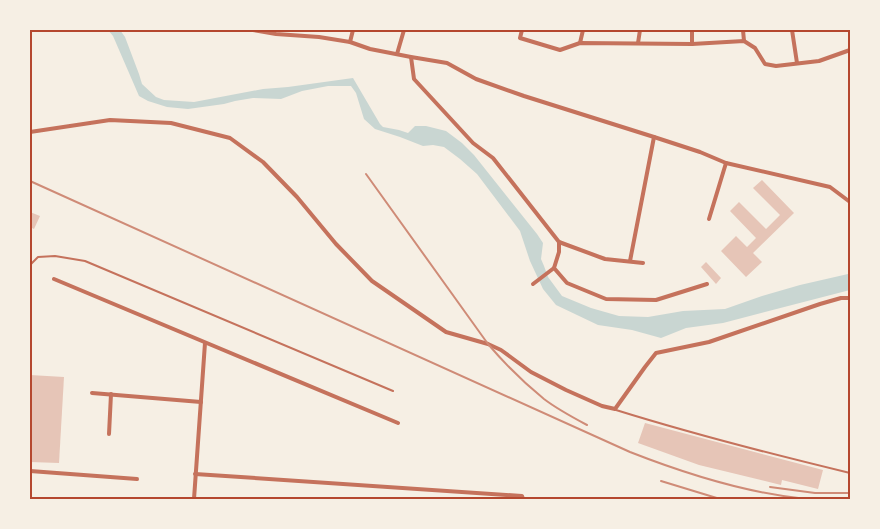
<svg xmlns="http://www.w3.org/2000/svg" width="880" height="529" font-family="Montserrat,sans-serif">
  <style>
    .water { fill: #c9d6d2 }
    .building { fill: #e6c5b7 }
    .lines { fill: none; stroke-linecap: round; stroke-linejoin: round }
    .service { stroke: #c5725c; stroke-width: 2 }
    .minor { stroke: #c5725c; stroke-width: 4 }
    .rail { stroke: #cf8b77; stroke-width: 2 }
    .neatline { fill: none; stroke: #b5482f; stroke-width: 2 }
  </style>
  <rect width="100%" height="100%" fill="#f6efe4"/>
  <path class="water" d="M108 30H120L125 37 139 74 142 84 156 97 164 100 194 102 263 89 288 87 353 78 380 124 383 127 399 130 408 133 415 126H426L446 131 462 143 474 155 537 234 543 243 541 259 544 266 548 277 562 296 591 308 619 316 648 317 683 311 725 309 762 296 800 285 848 274H850V290L723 323 686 328 661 338 632 330 598 325 556 305 543 289 530 261 520 231 477 174 460 159 444 147 433 145 423 146 400 137 375 129 364 119 356 93 351 86H328L302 91 281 99 253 98 235 101 224 104 188 109 167 107 148 101 139 96 113 36Z"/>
  <g class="building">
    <path d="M762 180 794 213 753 253 762 262 746 277 721 251 736 236 747 247 756 238 730 211 739 202 766 229 780 215 753 188Z"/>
    <path d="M30 212 40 216 34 229 30 227Z"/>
    <path d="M706 262 721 278 716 284 701 267Z"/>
    <path d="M30 375 64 377 59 463 30 462Z"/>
    <path d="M645 423 823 470 818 489 782 480 781 485 699 465 638 443Z"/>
  </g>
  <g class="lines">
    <g class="service">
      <path d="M30 265 38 257 55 256 85 261 393 391"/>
      <path d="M616 410C693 434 771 454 850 473"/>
    </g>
    <g class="minor">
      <path d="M253 30 276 34 319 37 350 42 370 49 411 57 447 63 476 79 524 96 654 137 700 152 726 163 830 187 850 202"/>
      <path d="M522 30 520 38 560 50 580 43 692 44 744 41 755 48 765 64 776 66 819 61 850 50"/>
      <path d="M692 30V44"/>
      <path d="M743 30 744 41"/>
      <path d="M792 30 797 63"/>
      <path d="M350 42 353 30"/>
      <path d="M580 43 583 30"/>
      <path d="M638 43 640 30"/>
      <path d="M397 54 404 30"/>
      <path d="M411 57 414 79 473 143 493 158 559 242V252L554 268 567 283 606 299 656 300 707 284"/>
      <path d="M30 132 110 120 171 123 230 138 263 162 297 197 336 244 372 281 446 332 488 344 501 350 531 372 566 390 602 406 615 409 645 367 656 353 709 342 820 304 841 298H850"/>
      <path d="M709 219 726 163"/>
      <path d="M559 242 605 259 643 263"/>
      <path d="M630 261 654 137"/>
      <path d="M54 279 398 423"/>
      <path d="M533 284 554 268"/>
      <path d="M92 393 201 402"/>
      <path d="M109 434 111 394"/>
      <path d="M30 471 137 479"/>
      <path d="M195 474 522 496 523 499"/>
      <path d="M194 499 205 343"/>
    </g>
    <g class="rail">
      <path d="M366 174 488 344C505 364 523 382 544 399 557 409 572 417 587 425"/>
      <path d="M30 181 630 452C686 474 746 493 806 499"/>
      <path d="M661 481 720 499"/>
      <path d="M770 487 815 493H850"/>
    </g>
  </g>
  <rect width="880" height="529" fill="none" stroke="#f6efe4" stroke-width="62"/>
  <rect x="31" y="31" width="818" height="467" class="neatline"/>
</svg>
